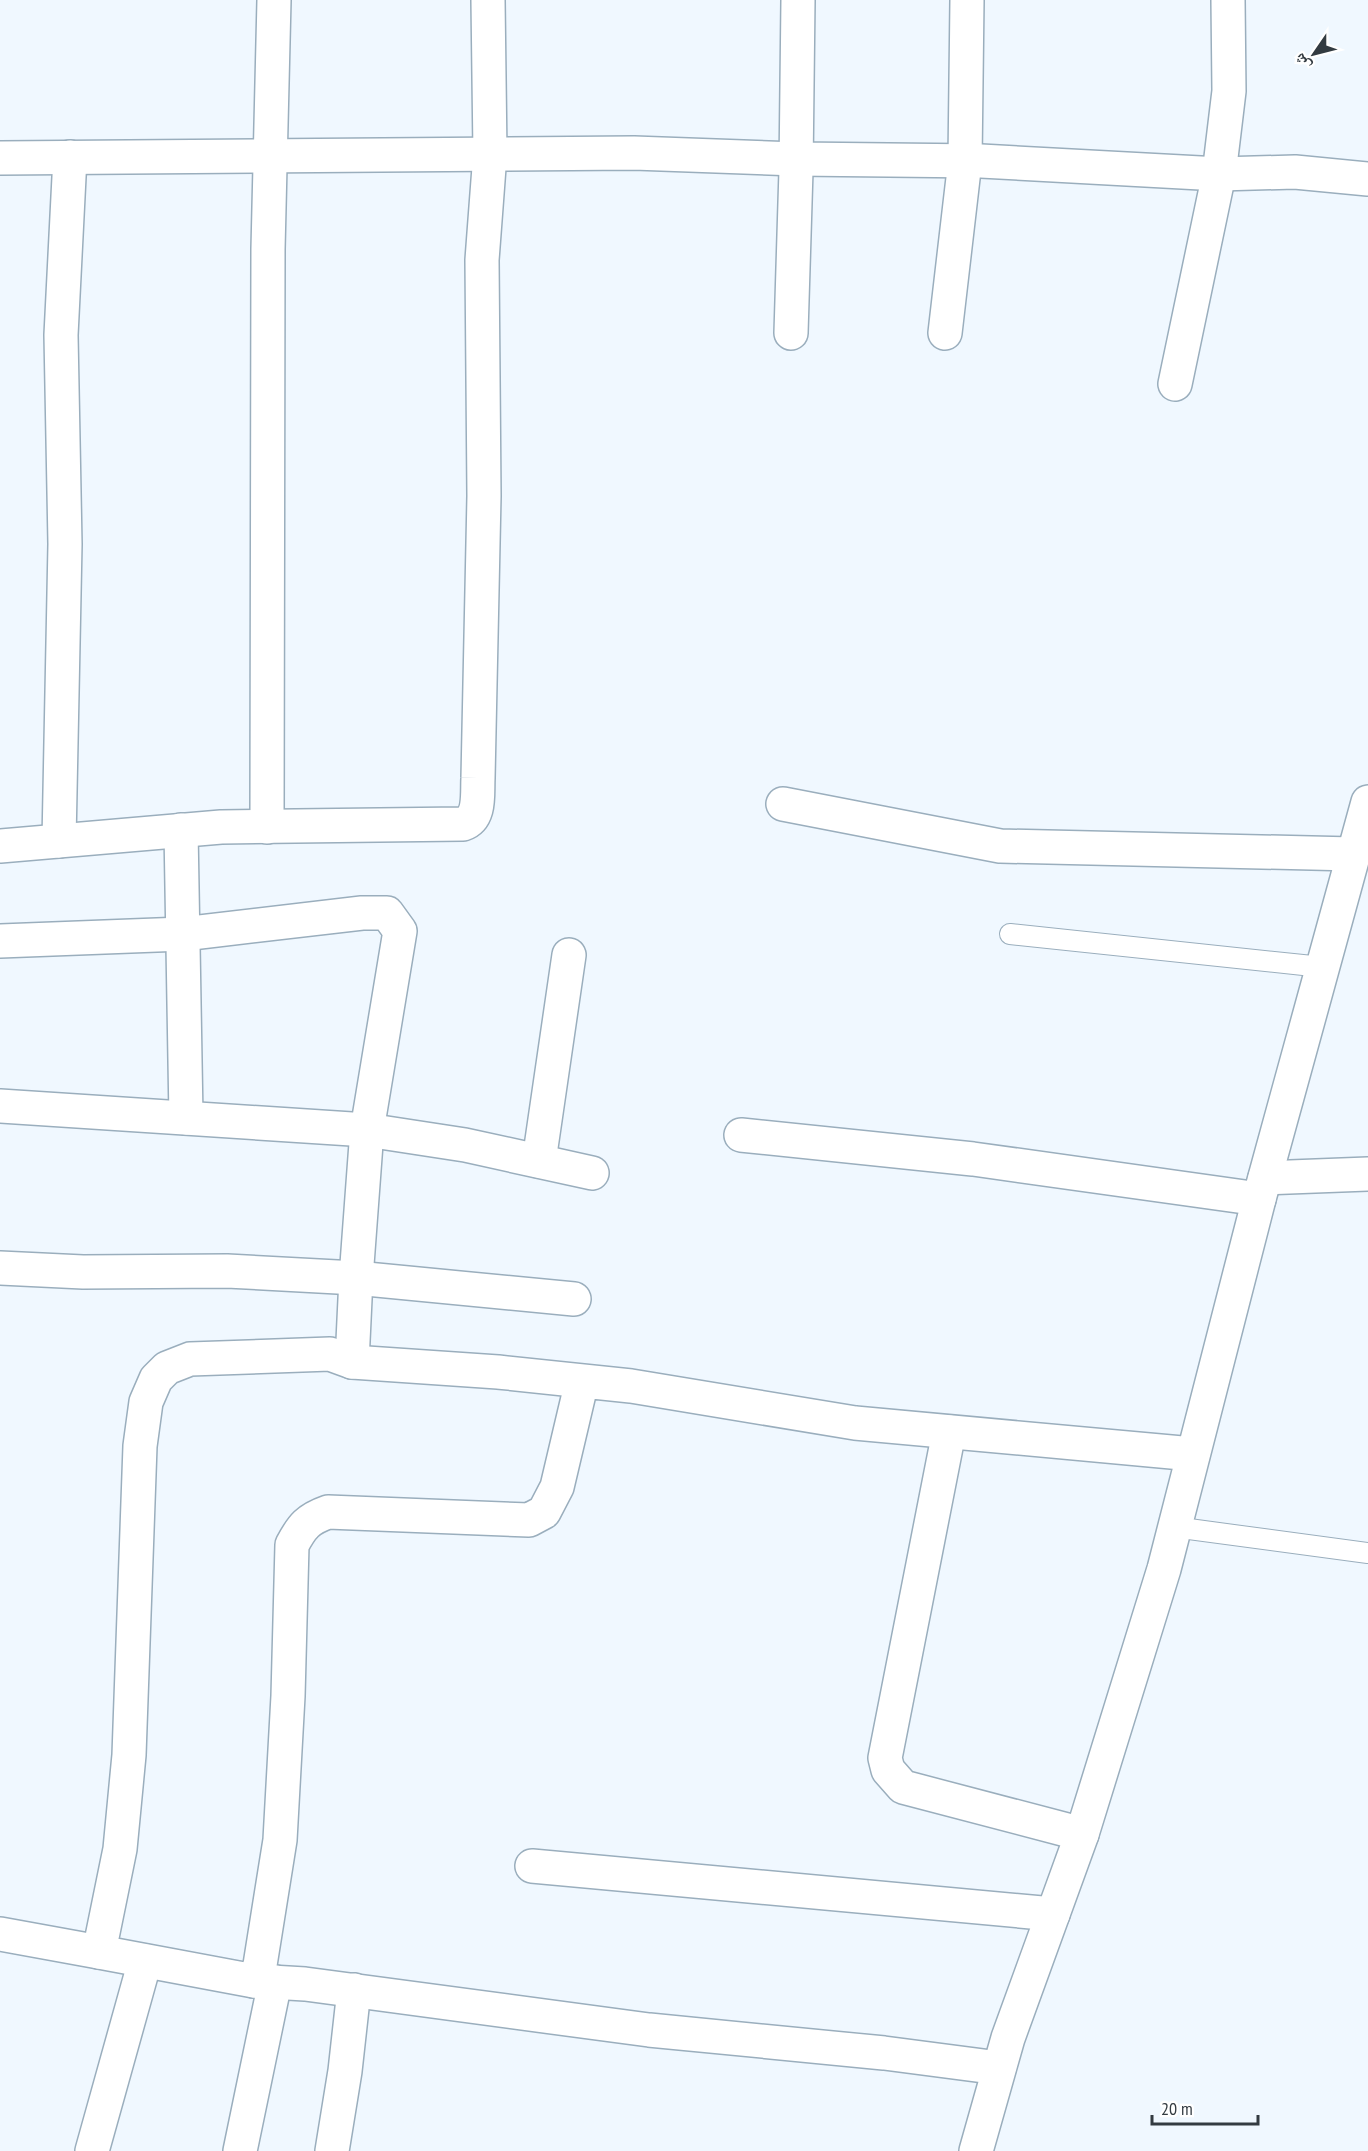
<svg xmlns="http://www.w3.org/2000/svg" width="1368" height="2151" font-family="'PT Sans Narrow','Noto Naskh Arabic',sans-serif">
  <style>
    .lines { fill: none; stroke-linecap: round; stroke-linejoin: round }
    .service-casing { stroke: #9aaebd; stroke-width: 22 }
    .minor-casing { stroke: #9aaebd; stroke-width: 36 }
    .service { stroke: #fff; stroke-width: 20 }
    .minor { stroke: #fff; stroke-width: 33 }
  </style>
  <rect width="100%" height="100%" fill="#f0f8ff"/>
  <g class="lines">
    <g class="service-casing">
      <g id="service">
        <path d="M1010 934 1322 967"/>
        <path d="M1174 1527 1368 1553"/>
      </g>
    </g>
    <g class="minor-casing">
      <g id="minor">
        <path d="M0 158 634 153 796 159 981 161 1219 174 1295 172 1368 179"/>
        <path d="M791 333 796 170 798 0"/>
        <path d="M945 333 965 161 967 0"/>
        <path d="M1175 384 1219 174 1229 91 1228 0"/>
        <path d="M783 804 1000 846 1353 854"/>
        <path d="M267 827 268 249 274 0"/>
        <path d="M181 830 186 1118"/>
        <path d="M59 841 65 544 61 335 70 157"/>
        <path d="M0 846 221 827 463 824C481 818 477 794 478 778L484 496 482 260 490 154 488 0"/>
        <path d="M0 941 183 934 362 913H387L400 931 367 1130 356 1278 352 1362"/>
        <path d="M0 1106 367 1130 465 1145 592 1173"/>
        <path d="M741 1135 973 1159 1259 1199"/>
        <path d="M539 1161 569 955"/>
        <path d="M1265 1178 1368 1174"/>
        <path d="M0 1268 83 1272 227 1271 356 1278 574 1299"/>
        <path d="M582 1381 557 1487 544 1512 529 1520 328 1512C308 1519 302 1526 292 1545L288 1696 280 1840 260 1965 254 1981 99 1952 120 1849 129 1755 140 1446 146 1402 156 1379 167 1368 190 1359 330 1354 352 1362 498 1372 631 1386 855 1423 1193 1454"/>
        <path d="M949 1432 885 1758 888 1770 903 1787 1082 1834"/>
        <path d="M532 1866 1053 1914"/>
        <path d="M0 1934 99 1952"/>
        <path d="M254 1981 305 1984 649 2030 884 2053 999 2068"/>
        <path d="M92 2151 145 1961"/>
        <path d="M240 2151 275 1982"/>
        <path d="M332 2151 345 2071 354 1990"/>
        <path d="M976 2151 1008 2038 1082 1834 1164 1569 1259 1199 1368 802"/>
      </g>
    </g>
    <use href="#service" class="service"/>
    <use href="#minor" class="minor"/>
  </g>
  <g transform="translate(1314 54) rotate(235)" stroke="#ffffff" stroke-width="4.5" paint-order="stroke">
  <path d="M0-4.5L10 22L0 15L-10 22Z" fill="#333b41"/>
  <text y="-9" font-size="16" font-weight="bold" text-anchor="middle" fill="#333b41">ش</text>
  </g>
  <path d="M1152 2115v9h106v-9" fill="none" stroke="#333b41" stroke-width="3"/>
  <text x="1161" y="2115" font-size="18" fill="#333b41" stroke="#ffffff" stroke-width="4.5" paint-order="stroke">20 m</text>
</svg>
